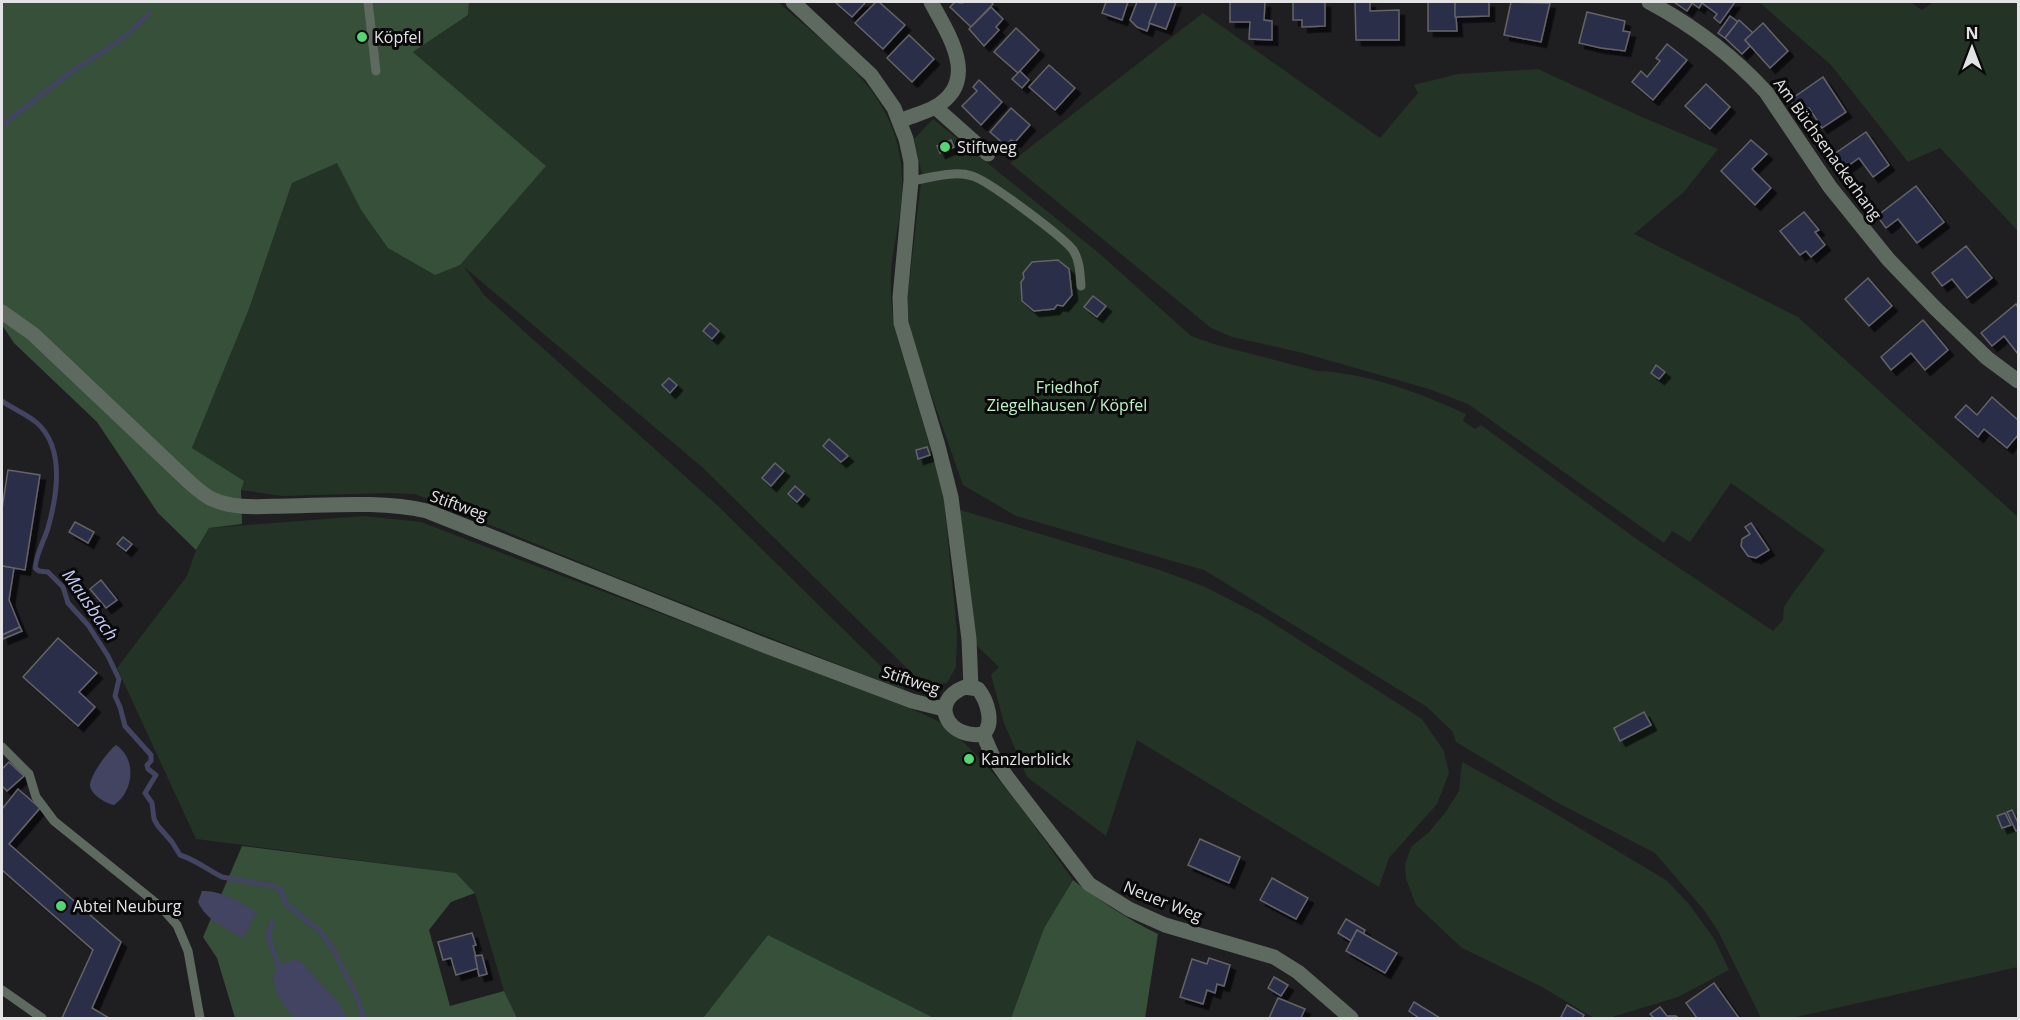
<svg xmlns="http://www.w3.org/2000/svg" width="2020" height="1020" font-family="'Open Sans',sans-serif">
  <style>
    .green { fill: #233325 }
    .forest { fill: #36503a }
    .water { fill: #424461 }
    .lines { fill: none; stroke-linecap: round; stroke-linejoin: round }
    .stream { stroke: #424461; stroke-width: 5 }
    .building { fill: #2c2e4a; stroke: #636367; stroke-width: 1.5; filter: url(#shadow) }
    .lane { stroke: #5e6a5f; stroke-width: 9 }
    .street { stroke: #5e6a5f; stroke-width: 15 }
    .poi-dot { fill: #54d672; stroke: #09090a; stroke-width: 2 }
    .labels { text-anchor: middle; stroke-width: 6; stroke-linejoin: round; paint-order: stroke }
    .poi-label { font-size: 16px; fill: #e3e3e5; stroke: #09090a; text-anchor: start }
    .street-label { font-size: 16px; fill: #e3e3e5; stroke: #09090a }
    .park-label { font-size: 16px; fill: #bef1c4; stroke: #09090a }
    .water-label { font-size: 18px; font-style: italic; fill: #c6cbf8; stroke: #09090a }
  </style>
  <defs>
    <filter id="shadow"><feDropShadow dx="5.5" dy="5.5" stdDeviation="0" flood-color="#0009"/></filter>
  </defs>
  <rect width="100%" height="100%" fill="#1f1f22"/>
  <g class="green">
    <path d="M469 2H778C842 59 908 99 902 196 900 223 892 249 891 277 890 293 892 310 894 327L943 490 957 632 956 667 947 683 925 686 702 467 464 267 485 296 718 506 906 691 611 575 415 494 387 493 282 496 241 490 192 448 249 309 292 183 337 162 361 210 545 167 413 52 468 15Z"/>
    <path d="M1759 2H1910L1922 10 1933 2H2018V231L1940 148 1908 162 1831 65Z"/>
    <path d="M1203 13 1380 138 1418 93 1414 85 1458 74 1538 69 1642 117 1718 149 1684 192 1634 234 1798 317 2018 517V967L1792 1018H1761L1718 931 1704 910 1655 853 1558 803 1456 742 1452 731 1427 707 1204 570 1016 516 963 485 911 337 907 301 922 174 914 139 933 119 1100 254 1191 336 1217 345 1317 371C1368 373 1420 393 1466 414L1463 421 1475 429 1481 425 1635 538 1773 631 1783 620 1784 607 1791 596 1825 550 1731 483 1690 542 1672 531 1664 543 1468 404 1429 389 1303 353 1232 337 1211 328 1010 163Z"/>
    <path d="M957 509 1157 569 1203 586 1262 616 1422 719 1444 751 1449 773 1437 804 1389 858 1379 887 1137 740 1106 836 1027 777 1004 723 991 675 999 667 970 639Z"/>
    <path d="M364 516 421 522 909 708C920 713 932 717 942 724 995 765 1034 826 1073 880L1044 928 1011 1018H934L768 935 703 1018H517L504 991 475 893 456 873 196 839 117 668 187 576 196 550 209 528Z"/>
    <path d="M1462 762 1546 808 1666 880 1689 904 1715 940 1729 970 1678 997 1609 1018H1594L1542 987 1462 948 1416 905 1406 879 1405 865 1411 847 1429 832 1445 813 1459 791Z"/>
  </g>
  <g class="forest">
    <path d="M2 2H469L468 15 413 52 546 166 460 265 435 275 388 248 361 210 337 163 292 183 249 309 192 448 244 481 241 490 242 524 209 528 196 550 158 513 97 422 14 343 2 325Z"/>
    <path d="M242 846 456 873 475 893 451 902 429 930 450 1006 504 991 517 1018H235L217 958 203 937Z"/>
    <path d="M1073 880C1100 901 1127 919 1158 934L1145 1018H1011L1044 928Z"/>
    <path d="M768 935 934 1018H703Z"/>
  </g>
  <g class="water">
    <path d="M116 745C137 759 134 791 114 805 106 804 90 794 90 785 90 775 109 750 116 745Z"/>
    <path d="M202 891C222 890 240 903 257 912L243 938C225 928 206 920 198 902Z"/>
    <path d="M294 959 300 961 338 1002 347 1018H294C283 1004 267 986 277 966Z"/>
  </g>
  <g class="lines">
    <g class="stream">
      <path d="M2 125 72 71 118 42 150 13"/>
      <path d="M2 401C13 409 27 414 37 423 65 448 57 496 48 528 44 541 36 554 35 568L39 571 48 572 63 587 68 603 88 625 108 656 119 679 115 696 120 707 125 726 151 755V761L147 765 148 769 156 775 145 793 152 803 154 819 158 826 172 842 180 855C196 860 208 870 222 877L273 886 281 890 286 904 319 930 333 949 356 995 364 1018"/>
      <path d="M272 922 268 937 279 967"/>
    </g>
  </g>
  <g class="building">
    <path d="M835 2H863L865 3 852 17Z"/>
    <path d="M876 2H879L905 25 883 49 855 23Z"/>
    <path d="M955 2 962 3 964 2H991L993 4 971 27 950 7Z"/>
    <path d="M1106 2H1128L1122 20 1102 13Z"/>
    <path d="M1137 2H1157L1147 31 1137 27 1130 20Z"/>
    <path d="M1157 2H1176L1166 29 1149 23Z"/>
    <path d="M1230 2H1265L1264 20 1272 21V40L1249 39 1250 22H1230Z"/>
    <path d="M1293 2H1325V26L1302 27V20H1293Z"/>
    <path d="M1355 2H1370V11L1399 10V40H1356Z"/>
    <path d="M1428 2H1455L1457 31H1428Z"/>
    <path d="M1455 2H1489V16L1455 17Z"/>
    <path d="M1511 2 1550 3 1541 42 1504 35Z"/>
    <path d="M1674 2H1693L1687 11Z"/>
    <path d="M1693 2H1735L1720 23 1714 18 1717 14 1702 3 1699 8 1692 3Z"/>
    <path d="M991 7 1003 19 996 27 999 30 984 46 969 29Z"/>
    <path d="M1587 12 1625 21 1623 31 1630 32 1625 51 1601 48 1579 43Z"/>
    <path d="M1730 16 1738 22 1725 38 1718 33Z"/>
    <path d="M1739 20 1753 33 1745 40 1750 46 1742 54 1725 38Z"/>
    <path d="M1763 23 1788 51 1770 68 1745 40Z"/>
    <path d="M1016 28 1039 50 1018 73 994 52Z"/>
    <path d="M909 35 934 59 912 82 887 58Z"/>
    <path d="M1667 44 1687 60 1653 100 1632 82 1641 71 1647 77 1660 61 1656 58Z"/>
    <path d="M1049 65 1075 88 1055 110 1029 87Z"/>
    <path d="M1020 71 1029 80 1022 88 1012 79Z"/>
    <path d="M1823 77 1846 112 1822 128 1809 108 1800 114 1790 100Z"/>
    <path d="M979 80 1002 102 981 125 962 106 977 91 973 87Z"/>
    <path d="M1706 84 1730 107 1710 129 1685 106Z"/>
    <path d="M1011 108 1030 125 1015 142 1011 140 1006 146 990 132Z"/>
    <path d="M1866 132 1889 165 1873 177 1859 158 1841 171 1830 157Z"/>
    <path d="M951 140 954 147 940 153 937 146Z"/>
    <path d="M1751 140 1767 154 1752 169 1771 188 1755 205 1721 171Z"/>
    <path d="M1916 186 1944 222 1917 243 1898 219 1886 228 1877 216Z"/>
    <path d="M1804 212 1819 230 1815 232 1825 245 1811 257 1806 251 1800 255 1780 231Z"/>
    <path d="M1966 246 1992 278 1967 298 1952 279 1942 286 1932 273Z"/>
    <path d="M1058 260 1069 269 1072 295 1063 306 1057 305 1054 309 1034 311 1022 301 1021 282 1024 278 1023 273 1032 262Z"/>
    <path d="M1868 278 1892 306 1869 326 1845 299Z"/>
    <path d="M1093 296 1106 306 1097 317 1084 307Z"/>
    <path d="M2016 304 2018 308V354L2004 336 1992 346 1981 333Z"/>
    <path d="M1923 320 1948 350 1925 370 1911 353 1891 370 1881 357Z"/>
    <path d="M710 323 719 331 712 339 703 331Z"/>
    <path d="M1656 365 1665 372 1659 379 1651 373Z"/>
    <path d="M669 378 677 385 670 393 662 385Z"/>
    <path d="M1992 397 2018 420V435L2007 448 1984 429 1978 437 1955 417 1966 405 1977 415Z"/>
    <path d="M829 439 848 456 841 462 823 446Z"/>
    <path d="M927 447 930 455 918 459 916 450Z"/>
    <path d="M775 463 784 471 771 486 762 478Z"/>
    <path d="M8 470 40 475 25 570 2 566V509Z"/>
    <path d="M795 486 804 494 797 502 788 494Z"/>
    <path d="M75 522 94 532 88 543 69 532Z"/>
    <path d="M1751 523 1769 550 1756 558 1748 556 1741 546 1742 539 1750 534 1745 527Z"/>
    <path d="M123 537 132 544 126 551 117 544Z"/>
    <path d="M2 566 14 568 9 600 20 627 2 635Z"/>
    <path d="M101 580 117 600 106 608 90 589Z"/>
    <path d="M20 627 22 631 3 639 2 635Z"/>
    <path d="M58 638 97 673 79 692 95 707 78 726 23 677Z"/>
    <path d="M1644 712 1651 725 1620 741 1614 728Z"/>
    <path d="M9 762 24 776 7 791 2 786V769Z"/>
    <path d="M18 789 40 808 9 844 121 942 92 1008 109 1018H62L93 950 2 870V809Z"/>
    <path d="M2012 810 2018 823V830L2016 831 2007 812Z"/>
    <path d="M2005 813 2011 825 2002 828 1997 816Z"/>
    <path d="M1200 839 1240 857 1229 883 1188 865Z"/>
    <path d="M1272 878 1308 898 1296 919 1260 900Z"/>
    <path d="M1346 919 1365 930 1363 934 1357 930 1351 941 1338 933Z"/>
    <path d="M1357 930 1397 953 1385 973 1346 951Z"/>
    <path d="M472 933 476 945 473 946 479 968 456 975 451 958 443 960 438 942Z"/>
    <path d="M482 955 487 974 479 976 475 956Z"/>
    <path d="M1209 958 1230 965 1224 986 1217 984 1215 993 1207 990 1203 1004 1180 997 1192 959 1207 964Z"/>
    <path d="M1274 977 1288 985 1281 996 1268 988Z"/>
    <path d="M1714 983 1739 1018H1697L1686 1003Z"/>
    <path d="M1278 998 1305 1009 1301 1018H1269Z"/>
    <path d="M1414 1002 1440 1018H1419L1409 1011Z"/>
    <path d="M1567 1005 1584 1015 1582 1018H1564L1561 1017Z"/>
    <path d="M1660 1007 1667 1016H1676L1678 1018H1654L1650 1014Z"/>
  </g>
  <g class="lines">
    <g class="lane">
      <path d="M368 2 376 71"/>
      <path d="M911 181C930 178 954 170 972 176 988 180 1063 237 1073 250 1080 261 1080 274 1081 286"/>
      <path d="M2 747 29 774 36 797 54 821 161 907 177 925 188 951 200 1018"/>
      <path d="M2 990 42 1018"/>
    </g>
    <g class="street">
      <path d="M793 2 871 75 894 108 906 139 911 162V181L900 297 901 323 938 446 951 497 969 639 971 687"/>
      <path d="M1649 2C1692 25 1732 55 1766 92L1830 187 1888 259 1935 308 1987 358 2018 381"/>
      <path d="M935 107 988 154"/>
      <path d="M900 121C911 116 924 113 935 107 981 81 948 34 931 2"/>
      <path d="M2 312 33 334 187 480C194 486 203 495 212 499 236 510 264 506 289 506 335 505 382 501 427 511L761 644 912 701 944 709"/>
      <path d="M965 687 978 689C987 700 995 724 983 734 949 740 927 702 965 687Z"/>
      <path d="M983 734 993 757 1007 777 1089 884 1129 909 1165 925 1274 957 1298 972 1351 1018"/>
    </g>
  </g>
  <g class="poi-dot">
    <circle cx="362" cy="37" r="6"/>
    <circle cx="945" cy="147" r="6"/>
    <circle cx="969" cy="759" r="6"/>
    <circle cx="61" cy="906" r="6"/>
  </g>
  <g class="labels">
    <g class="poi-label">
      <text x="374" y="43">Köpfel</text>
      <text x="957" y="153">Stiftweg</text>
      <text x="981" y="765">Kanzlerblick</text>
      <text x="73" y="912">Abtei Neuburg</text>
    </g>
    <g class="street-label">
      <text transform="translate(1828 149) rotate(54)" y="6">Am Büchsenackerhang</text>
      <text transform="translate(459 505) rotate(20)" y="6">Stiftweg</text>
      <text transform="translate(911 680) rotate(18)" y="6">Stiftweg</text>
      <text transform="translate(1163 901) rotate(22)" y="6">Neuer Weg</text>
    </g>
    <g class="park-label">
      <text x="1067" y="393">Friedhof<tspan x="1067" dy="18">Ziegelhausen / Köpfel</tspan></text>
    </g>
    <g class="water-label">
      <text transform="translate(90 605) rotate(55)" y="6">Mausbach</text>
    </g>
  </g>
  <rect width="2020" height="1020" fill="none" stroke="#e3e3e5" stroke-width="6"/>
  <g transform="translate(1972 48)" stroke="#09090a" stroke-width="4.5" paint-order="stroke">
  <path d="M0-4.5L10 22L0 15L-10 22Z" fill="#e3e3e5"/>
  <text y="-9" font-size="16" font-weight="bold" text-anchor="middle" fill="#e3e3e5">N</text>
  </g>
</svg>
